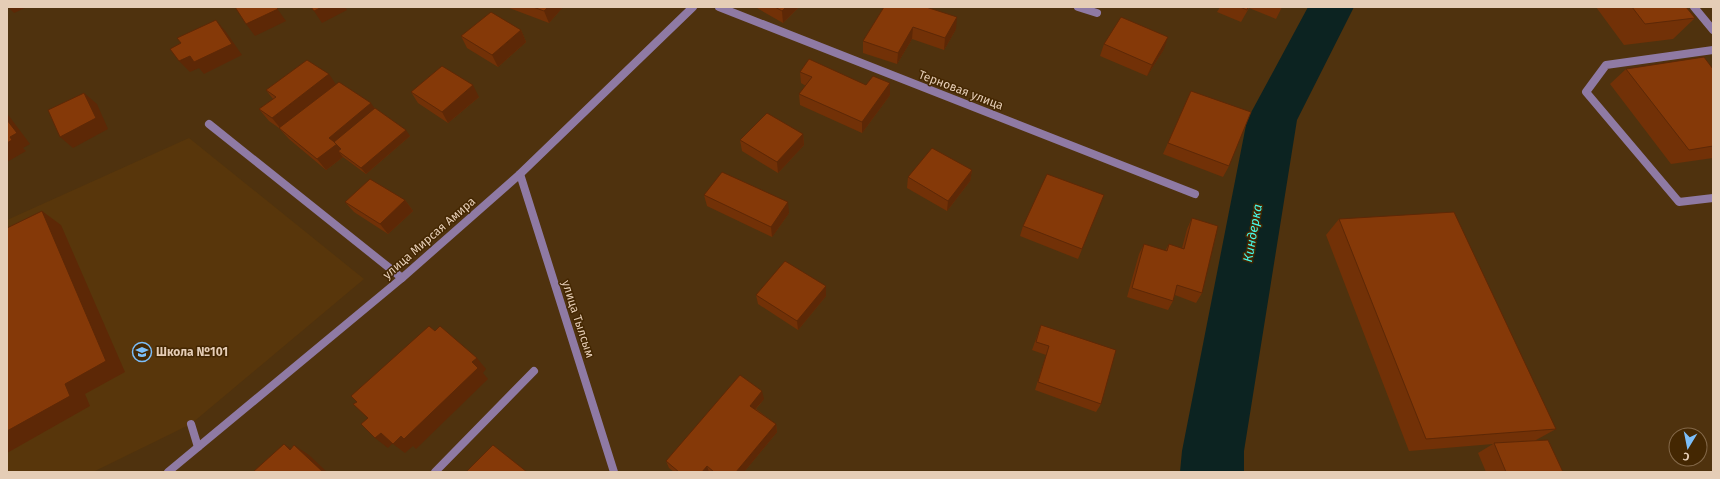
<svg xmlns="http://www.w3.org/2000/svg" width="1720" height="479" font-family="'Fira Sans',sans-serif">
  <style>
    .built { fill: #58360b }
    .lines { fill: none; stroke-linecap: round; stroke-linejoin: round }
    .river { fill: #0c2321; fill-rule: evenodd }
    .service { stroke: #8f7aa4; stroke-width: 8 }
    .minor { stroke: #8f7aa4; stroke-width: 8 }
    .wall { fill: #723107 }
    .shaded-wall { fill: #5d2806 }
    .building { fill: #853908; stroke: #5d2806 }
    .labels { text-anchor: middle; stroke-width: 3; stroke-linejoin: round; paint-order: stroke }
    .street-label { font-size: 12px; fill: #e5cdb6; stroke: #442702 }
    .poi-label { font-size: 12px; font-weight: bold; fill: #e5cdb6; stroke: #442702; text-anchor: start }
    .water-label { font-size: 13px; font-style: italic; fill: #46f9ea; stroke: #442702 }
  </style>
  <rect width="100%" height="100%" fill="#4f320e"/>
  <path class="built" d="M189 138 364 279 191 424 93 472H7V220Z"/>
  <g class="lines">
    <path class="river" d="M1308 7H1354L1297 120 1244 451V472H1180L1182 451 1247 120Z"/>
    <g class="service">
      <path d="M1078 7 1097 13"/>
      <path d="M1694 7 1713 30"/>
      <path d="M1713 50 1606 65 1586 92 1679 202 1713 198"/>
      <path d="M209 124 402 278"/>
      <path d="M191 424 198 447"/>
      <path d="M435 472 534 371"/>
    </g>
    <g class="minor">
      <path d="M719 7 1195 194"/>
      <path d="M520 174 614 472"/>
      <path d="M168 472 402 278 520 174 693 7"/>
    </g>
  </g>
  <g class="wall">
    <path d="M507 7H563L549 23Z"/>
    <path d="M757 7H799L783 23 757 8Z"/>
    <path d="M884 7 956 29 944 50 912 39 897 64 863 53V41Z"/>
    <path d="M1220 7H1282L1276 19 1249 8 1241 22 1217 12Z"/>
    <path d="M1596 7H1686L1695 18 1673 39 1624 45Z"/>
    <path d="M521 30 526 42 498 67 467 48 461 36Z"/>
    <path d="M1104 44 1164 49 1147 76 1100 56Z"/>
    <path d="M1626 69H1713V158L1671 164 1610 84Z"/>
    <path d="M800 72 866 85 890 95 862 133 800 105 799 94 806 86 801 83Z"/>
    <path d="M336 85 375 108 410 136 366 174 343 157 326 170 289 139 279 128 269 121 259 109 273 99 266 90Z"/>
    <path d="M1191 91 1229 166 1223 177 1163 154Z"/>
    <path d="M411 92 479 97 448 123 418 103Z"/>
    <path d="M803 134 804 145 778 173 742 151 740 140Z"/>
    <path d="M972 170 970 181 947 211 907 188 908 177Z"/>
    <path d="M704 195 789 213 772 237 707 206Z"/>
    <path d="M1104 195 1078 259 1020 236 1023 226Z"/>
    <path d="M405 200 413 211 388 234 354 212 345 202Z"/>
    <path d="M1192 218 1202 293 1196 303 1175 295 1173 301 1168 310 1127 297 1139 254 1144 244 1165 251 1169 244 1182 248 1187 229Z"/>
    <path d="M1339 219 1556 429 1536 440 1563 472H1486L1478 453 1493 444 1409 451 1326 235Z"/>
    <path d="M826 286V296L798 330 758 304 756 295Z"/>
    <path d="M1041 325 1101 404 1096 412 1035 390 1046 355 1032 350Z"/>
    <path d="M764 399 756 409 776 424 777 432 744 472H674L669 468 666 461Z"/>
  </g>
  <g class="shaded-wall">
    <path d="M8 7H27L14 13Z"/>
    <path d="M276 7 286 21 255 36 246 24Z"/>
    <path d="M322 7H345L347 10 322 23 314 11Z"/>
    <path d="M548 7H563L549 23 544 11Z"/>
    <path d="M786 7H799L783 23 782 11Z"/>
    <path d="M957 17 956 29 944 50 945 38Z"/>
    <path d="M216 20 226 32 242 55 204 74 199 68 190 72 179 61 190 56Z"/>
    <path d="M913 27 912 39 897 64 898 53Z"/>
    <path d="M521 30 526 42 498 67 492 55Z"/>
    <path d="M1168 37 1164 49 1147 76 1152 65Z"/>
    <path d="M329 74 337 86 281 129 272 118Z"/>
    <path d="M890 83V95L862 133V122Z"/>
    <path d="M473 85 479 97 448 123 442 112Z"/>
    <path d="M84 93 97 104 108 129 73 148 60 137Z"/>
    <path d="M371 103 379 115 345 155 338 151 343 157 326 170 317 159 329 138Z"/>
    <path d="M7 114 9 116 30 144 23 148 26 151 7 162Z"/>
    <path d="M406 130 410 136 366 174 361 168Z"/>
    <path d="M803 134 804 145 778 173 777 162Z"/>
    <path d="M972 170 970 181 947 211 948 201Z"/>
    <path d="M405 200 413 211 388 234 380 224Z"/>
    <path d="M788 202 789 213 772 237 771 227Z"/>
    <path d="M42 211 61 225 125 372 85 394 90 406 7 453V431L65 384Z"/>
    <path d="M826 286V296L798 330 797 321Z"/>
    <path d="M477 358 486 369 483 373 488 379 416 449 413 446 405 453 393 444Z"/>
    <path d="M762 391 764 399 752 413 750 406Z"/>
    <path d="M776 424 777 432 744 472H736Z"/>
    <path d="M381 433 393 443 388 448 375 438Z"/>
    <path d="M284 444 299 454 290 450Z"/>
    <path d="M294 445 309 455 327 472H323Z"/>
    <path d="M707 466 709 472H702Z"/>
  </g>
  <g class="building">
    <path d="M235 7H276L278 9 246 24Z"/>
    <path d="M311 7H322L314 11Z"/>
    <path d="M533 7H548L544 11Z"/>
    <path d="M775 7H786L782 11Z"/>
    <path d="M884 7H926L957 17 945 38 913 27 898 53 863 41Z"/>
    <path d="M1240 7H1248L1247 10Z"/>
    <path d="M1632 7H1686L1695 18 1645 24Z"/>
    <path d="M491 12 521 30 492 55 461 36Z"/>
    <path d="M1121 17 1168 37 1152 65 1104 44Z"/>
    <path d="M216 20 232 44 194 62 190 56 179 61 170 49 181 43 177 38Z"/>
    <path d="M1704 57 1713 69V146L1689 150 1626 69Z"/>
    <path d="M809 59 866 85 873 76 890 83 862 122 799 94 812 77 800 72Z"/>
    <path d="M307 60 329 74 272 118 259 109 276 97 266 90Z"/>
    <path d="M442 66 473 85 442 112 411 92Z"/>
    <path d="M339 82 371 103 329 138 337 144 317 159 279 128Z"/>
    <path d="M1191 91 1251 112 1229 166 1168 143Z"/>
    <path d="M84 93 96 118 60 137 48 110Z"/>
    <path d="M375 108 406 130 361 168 338 151 341 149 334 142Z"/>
    <path d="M767 113 803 134 777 162 740 140Z"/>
    <path d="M7 120 17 133 10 137 12 140 7 143Z"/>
    <path d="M932 148 972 170 948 201 908 177Z"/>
    <path d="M722 172 788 202 771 227 704 195Z"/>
    <path d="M1047 174 1104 195 1082 249 1023 226Z"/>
    <path d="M370 179 405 200 380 224 345 202Z"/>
    <path d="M42 211 106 361 65 384 70 396 7 431V228Z"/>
    <path d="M1454 212 1556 429 1426 439 1339 219Z"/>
    <path d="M1192 218 1218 226 1202 293 1177 285 1173 301 1132 288 1144 244 1167 251 1169 244 1184 249Z"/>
    <path d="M785 261 826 286 797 321 756 295Z"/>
    <path d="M1041 325 1116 350 1101 404 1038 382 1049 346 1036 342Z"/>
    <path d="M429 326 435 331 440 326 477 358 472 362 478 368 404 439 401 436 393 444 381 433 375 438 361 424 368 418 353 404 357 402 351 396Z"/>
    <path d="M740 375 762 391 750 406 776 424 736 472H714L707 466 702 472H679L666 461Z"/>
    <path d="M1548 440 1563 472H1506L1494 443Z"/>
    <path d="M284 444 290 450 294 445 323 472H253Z"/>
    <path d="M493 445 527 472H466Z"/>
  </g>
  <defs>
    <g id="school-ring" transform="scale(1)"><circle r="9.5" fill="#442702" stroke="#7cbef9" stroke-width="1.5"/><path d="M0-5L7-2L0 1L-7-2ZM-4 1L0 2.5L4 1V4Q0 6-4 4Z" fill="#7cbef9"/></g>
  </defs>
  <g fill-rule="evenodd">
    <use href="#school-ring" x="142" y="352"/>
  </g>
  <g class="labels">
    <g class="street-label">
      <text transform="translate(961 90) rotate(21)" y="4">Терновая улица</text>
      <text transform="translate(429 238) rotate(-41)" y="4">улица Мирсая Амира</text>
      <text transform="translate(578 319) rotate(72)" y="4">улица Тылсым</text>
    </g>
    <g class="poi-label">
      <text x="156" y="356">Школа №101</text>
    </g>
    <g class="water-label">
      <text transform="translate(1252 233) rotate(-80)" y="5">Киндерка</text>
    </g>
  </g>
  <rect width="1720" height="479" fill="none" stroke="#e5cdb6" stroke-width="16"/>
  <g transform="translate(1688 447) rotate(190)"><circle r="19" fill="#442702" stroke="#84694a"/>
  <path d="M0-3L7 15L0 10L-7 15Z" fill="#7cbef9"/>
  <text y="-6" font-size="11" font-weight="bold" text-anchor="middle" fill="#e5cdb6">С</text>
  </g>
</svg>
